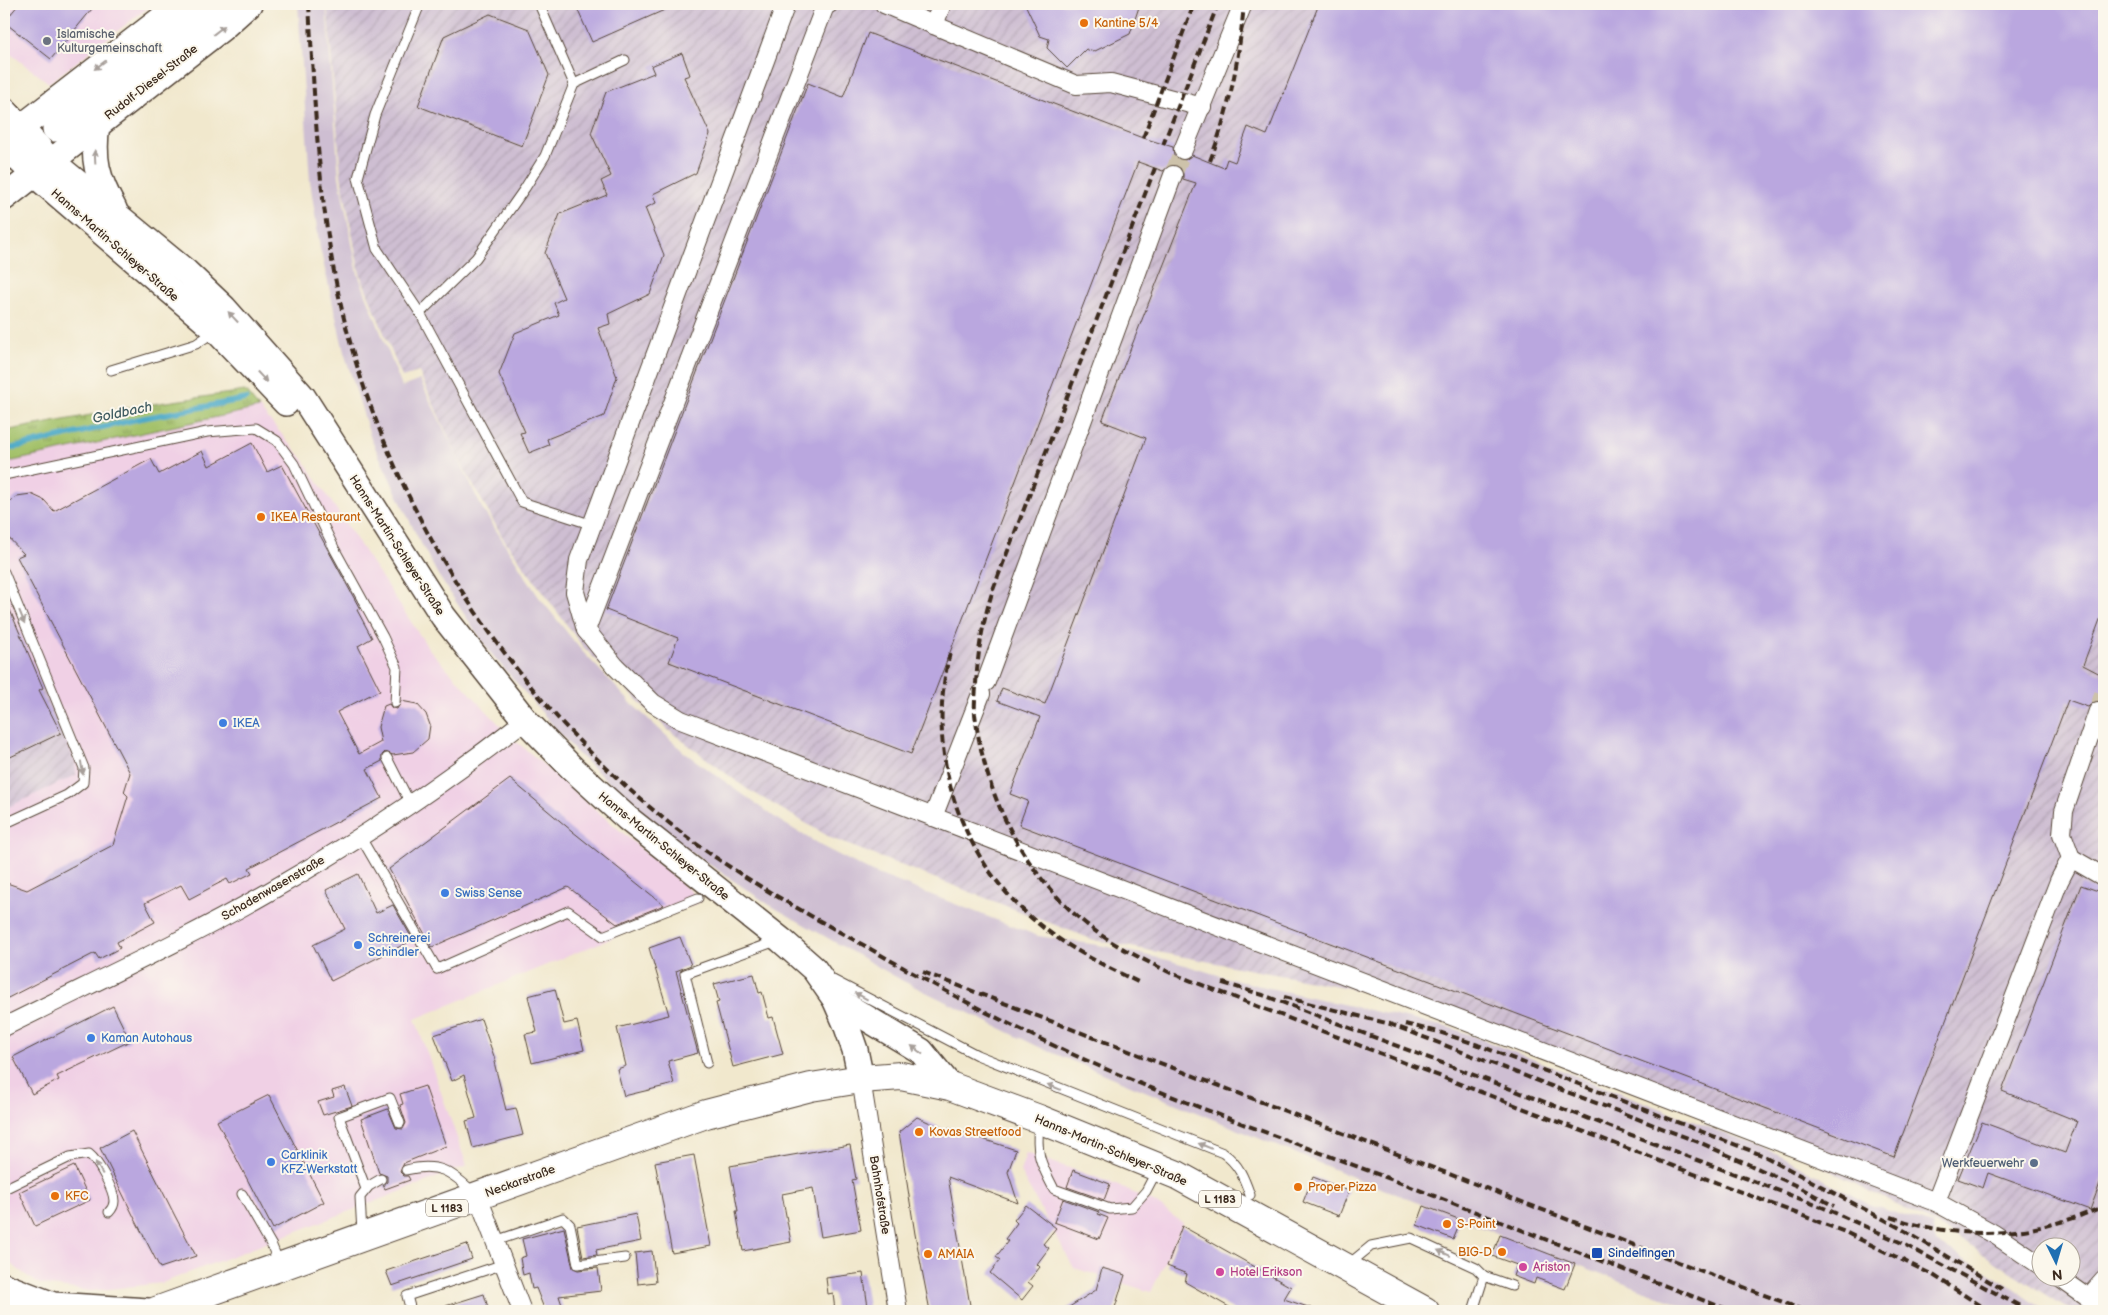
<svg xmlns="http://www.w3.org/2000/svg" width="2108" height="1315" font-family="'Balsamiq Sans',sans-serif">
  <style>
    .built { fill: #f0d0e5 }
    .industrial { fill: url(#industrial-furrows); fill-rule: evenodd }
    .railway { fill: #cebed2 }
    .grass { fill: url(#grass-tufts); stroke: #6f7644 }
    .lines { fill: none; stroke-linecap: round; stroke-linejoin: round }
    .stream { stroke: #47a7c6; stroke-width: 5.5 }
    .building { fill: #baa7df }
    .minor-tunnel { stroke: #cdc2aa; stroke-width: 18; stroke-dasharray: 18 9; stroke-linecap: butt }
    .service-casing { stroke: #564638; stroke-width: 11 }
    .minor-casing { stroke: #564638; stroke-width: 20 }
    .secondary-casing { stroke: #564638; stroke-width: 28 }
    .primary-casing { stroke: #564638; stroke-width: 30 }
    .service { stroke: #fff; stroke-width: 9 }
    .minor { stroke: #fff; stroke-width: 18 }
    .secondary { stroke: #fff; stroke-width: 25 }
    .primary { stroke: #fff; stroke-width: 28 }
    .rail { stroke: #3b2a1e; stroke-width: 4; stroke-dasharray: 8 4; stroke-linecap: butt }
    .oneway { fill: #a79f9a }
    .food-dot { fill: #e8710a; stroke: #fbf7ec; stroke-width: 2 }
    .worship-dot { fill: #6b7280; stroke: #fbf7ec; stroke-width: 2 }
    .shop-dot { fill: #3f7fe0; stroke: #fbf7ec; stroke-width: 2 }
    .service-dot { fill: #5c6f8a; stroke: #fbf7ec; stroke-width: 2 }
    .transit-dot { fill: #1a4fb4; stroke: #fbf7ec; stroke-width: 2 }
    .hotel-dot { fill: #d1479c; stroke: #fbf7ec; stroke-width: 2 }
    .labels { text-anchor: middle; stroke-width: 4; stroke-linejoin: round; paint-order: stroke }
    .shield { fill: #fbf7ec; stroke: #75685c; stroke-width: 1 }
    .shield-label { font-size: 11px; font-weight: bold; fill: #3b2a1e }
    .food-label { font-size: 12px; fill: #c56008; stroke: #fbf7ec; text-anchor: start }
    .worship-label { font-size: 12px; fill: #5b616d; stroke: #fbf7ec; text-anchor: start }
    .street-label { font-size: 12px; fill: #3b2a1e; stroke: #fbf7ec }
    .shop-label { font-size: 12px; fill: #366cbe; stroke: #fbf7ec; text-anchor: start }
    .service-label { font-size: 12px; fill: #4e5e75; stroke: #fbf7ec; text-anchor: end }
    .transit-label { font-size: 12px; fill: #164399; stroke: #fbf7ec; text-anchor: start }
    .hotel-label { font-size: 12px; fill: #b23c85; stroke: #fbf7ec; text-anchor: start }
    .water-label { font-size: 14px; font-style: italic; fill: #405c61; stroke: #fbf7ec }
  </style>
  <defs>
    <pattern id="industrial-furrows" width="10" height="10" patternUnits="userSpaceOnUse" patternTransform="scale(1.25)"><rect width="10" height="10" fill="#cebed2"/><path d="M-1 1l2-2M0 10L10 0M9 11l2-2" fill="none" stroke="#b2a3b4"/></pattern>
    <pattern id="grass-tufts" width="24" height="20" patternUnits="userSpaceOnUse" patternTransform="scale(1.25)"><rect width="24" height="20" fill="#a3c169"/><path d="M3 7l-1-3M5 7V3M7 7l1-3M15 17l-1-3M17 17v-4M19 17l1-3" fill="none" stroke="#869d56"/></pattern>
  </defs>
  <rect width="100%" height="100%" fill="#fbf7ec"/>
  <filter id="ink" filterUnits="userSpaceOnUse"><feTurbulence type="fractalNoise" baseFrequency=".02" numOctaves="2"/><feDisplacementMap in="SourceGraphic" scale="10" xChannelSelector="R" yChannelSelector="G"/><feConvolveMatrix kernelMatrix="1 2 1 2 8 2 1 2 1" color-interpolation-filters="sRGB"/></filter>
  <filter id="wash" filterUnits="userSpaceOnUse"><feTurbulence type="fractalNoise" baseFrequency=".0096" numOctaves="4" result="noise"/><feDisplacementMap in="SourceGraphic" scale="20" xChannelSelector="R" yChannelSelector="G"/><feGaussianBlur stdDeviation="1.12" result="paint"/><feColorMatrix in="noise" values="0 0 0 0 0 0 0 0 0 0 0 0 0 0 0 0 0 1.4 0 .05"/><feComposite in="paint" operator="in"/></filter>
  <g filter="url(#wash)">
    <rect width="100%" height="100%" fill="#f1e8cd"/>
    <g class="built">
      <path d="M4 4H153L49 83 4 49Z"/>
      <path d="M259 408 303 459 429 649 510 736 702 901 415 1019 467 1166 162 1283 91 1291 49 1286 37 1283 12 1265 4 1250V463Z"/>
      <path d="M1026 1153 1107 1181 1154 1202 1183 1223 1151 1292 1074 1268 1020 1172Z"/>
    </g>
    <g class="industrial">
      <path d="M327 4H2104V1311H2072L1947 1231 1767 1138 1391 996 1094 940 833 839 747 789 667 729 583 647 503 538 458 458 419 372 402 377 360 274 341 176ZM2040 1248H2070V1278H2040Z"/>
      <path d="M4 600 75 762 76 775 4 809Z"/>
    </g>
    <path class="railway" d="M298 4H326L339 177 358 274 402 387 420 380 482 508 538 596 581 650 631 703 685 753 780 821 825 848 872 872 1038 936 1104 946 1168 960 1238 981 1455 1029 1778 1154 1868 1204 1932 1225 1936 1242 2009 1285 2046 1311H1697L1360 1180 1041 1048 903 981 768 904 688 850 619 792 576 752 489 651 438 575 415 532 371 439 344 352 320 248 310 181Z"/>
    <path class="grass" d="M245 391 259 408 4 463V431L145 405Z"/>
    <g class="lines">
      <path class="stream" d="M4 450 138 419 246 399"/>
    </g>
    <g id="blocks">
      <g class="building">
        <path d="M19 4H96L51 59 4 22Z"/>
        <path d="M575 4H678L592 42Z"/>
        <path d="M1025 4H1140L1130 34 1093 52 1086 49 1067 68 1047 48 1049 39 1040 36Z"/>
        <path d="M1319 4H2104V609L2083 665 2104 676V703L2095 701 2088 707 2068 700 1894 1157 1019 825 1028 801 1010 794 1040 717 997 701 1002 688 1045 704 1146 438 1102 421 1196 183 1183 179V173L1177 165H1171L1163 171 1138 162 911 754 669 662 678 638 606 610 808 83 843 97 868 33 1140 137 1173 147 1174 156 1179 160H1185L1192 155 1224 168 1227 159 1235 162 1248 127 1267 135Z"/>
        <path d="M490 14 529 29 549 75 522 146 418 106 444 36Z"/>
        <path d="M682 53 690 75 684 77 710 134 696 173 653 194 656 203 645 208 664 255 650 294 608 314 610 324 598 328 617 377 604 416 547 439 549 445 529 453 520 433 525 432 499 374 515 333 559 315 554 303 564 298 545 253 560 214 607 195 601 181 611 176 591 133 606 92 654 73 651 66Z"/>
        <path d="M252 443 267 472 282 465 360 609 357 610 372 638 358 646 380 690 337 712 359 754 381 742 378 727 384 706 389 704 392 708 397 709 401 701 417 704 426 714 430 725 428 739 413 752 393 755 385 752 382 755V761L367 769 382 798 249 868 252 873 230 884 227 879 189 899 181 885 145 903 155 922 117 942 120 948 99 959 95 953 4 1000V882L27 890 113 845 128 796 124 792 130 773 17 557 24 554 4 533V507L17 496 31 494 44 500 54 511 151 459 159 474 202 451 209 466Z"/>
        <path d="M4 596 43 688 39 690 61 733 4 760Z"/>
        <path d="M510 779 572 831 664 905 617 924 568 887 432 947 389 869Z"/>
        <path d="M358 874 376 913 393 905 413 940 331 981 313 945 345 929 326 890Z"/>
        <path d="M2081 885 2104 893V1173L2090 1210 1988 1173 1983 1188 1958 1179 1982 1122 2065 1153 2077 1121 2002 1091Z"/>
        <path d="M680 937 691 965 676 971 698 1053 668 1061 674 1084 624 1096 617 1069 626 1066 617 1028 669 1015 649 948Z"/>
        <path d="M754 974 759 993 762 992 769 1018 773 1017 783 1054 733 1067 716 1003 719 1002 714 984Z"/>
        <path d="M555 989 564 1024 577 1021 584 1050 532 1063 525 1034 537 1032 528 996Z"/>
        <path d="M113 1006 130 1041 57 1076 59 1080 32 1094 13 1057Z"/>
        <path d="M481 1019 496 1062H494L506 1110 516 1108 523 1135 473 1148 466 1121 476 1118 464 1075 452 1081 434 1035Z"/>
        <path d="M425 1086 446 1146 404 1163 400 1172 404 1176H408L410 1180 385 1189 383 1185 387 1182V1176L379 1173 361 1119 388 1109 396 1128 403 1129 406 1123 400 1105 403 1104 400 1094Z"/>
        <path d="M345 1087 352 1106 323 1115 318 1102 334 1097 332 1091Z"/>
        <path d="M269 1095 324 1202 273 1229 217 1121Z"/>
        <path d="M917 1117 948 1131 949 1128 1016 1150 1008 1172 1018 1203 948 1177 971 1311H930L915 1234 899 1132Z"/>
        <path d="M132 1131 175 1216 196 1256 160 1268 134 1217 100 1148Z"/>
        <path d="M850 1145 856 1179 852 1180 861 1230 821 1237 813 1188 782 1194 791 1242 743 1251 736 1211H738L730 1166Z"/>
        <path d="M694 1155 711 1246 672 1253 655 1162Z"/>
        <path d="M74 1166 90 1200 35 1226 19 1192Z"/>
        <path d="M1073 1170 1110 1184 1104 1200 1067 1187Z"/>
        <path d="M1313 1177 1349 1191 1339 1216 1303 1202Z"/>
        <path d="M1063 1199 1099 1212 1098 1214 1108 1218 1099 1239 1054 1222Z"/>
        <path d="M1026 1205 1056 1228 1043 1244 1049 1248 1037 1264 1040 1267 1028 1282 1033 1286 1022 1300 990 1273 1000 1260 996 1257 1008 1241 1005 1239 1017 1223 1014 1220Z"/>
        <path d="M1424 1206 1461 1220 1453 1239 1417 1225Z"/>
        <path d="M636 1214 641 1241 596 1250 597 1255 583 1257 577 1226Z"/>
        <path d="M1182 1226 1291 1287 1284 1299 1314 1309 1313 1311H1236L1185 1282 1187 1274 1167 1266Z"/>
        <path d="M564 1228 573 1268 578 1270 598 1268 601 1291 559 1296 564 1311H545L536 1288 532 1289 529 1273 523 1275 520 1258 526 1256 522 1239Z"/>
        <path d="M1500 1235 1575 1264 1565 1289 1536 1278 1534 1284 1513 1276 1517 1265 1492 1256Z"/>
        <path d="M467 1244 472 1259 392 1286 386 1271Z"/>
        <path d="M652 1251 656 1282 638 1284 635 1253Z"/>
        <path d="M1102 1268 1125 1275 1114 1311H1063L1096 1290Z"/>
        <path d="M863 1273 868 1307 835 1311 833 1293 828 1294 826 1278Z"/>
        <path d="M484 1294 489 1311H439V1308Z"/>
      </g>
    </g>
  </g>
  <g filter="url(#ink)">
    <use href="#blocks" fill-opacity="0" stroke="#564638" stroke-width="1"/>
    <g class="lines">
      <g class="minor-tunnel">
        <path d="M1173 175 1183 150"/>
        <path d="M2098 711 2104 691"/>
      </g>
      <g class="service-casing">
        <g id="service">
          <path d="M539 4 574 84 545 156 525 188 476 258 420 313 522 502 593 525"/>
          <path d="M574 84 625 60"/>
          <path d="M420 313 377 249 358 178 375 115 420 4"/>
          <path d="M111 370 196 344 214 332"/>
          <path d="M4 475 207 432 256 428 277 441 294 464 335 550 383 637 397 667 395 703"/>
          <path d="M4 572 84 768 83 783 67 795 4 824"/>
          <path d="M387 758 410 803"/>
          <path d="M360 836 437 969 568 911 603 936 698 898"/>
          <path d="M829 978 977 1055 1223 1153C1239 1164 1244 1178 1250 1195"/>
          <path d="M707 1063 685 974 776 941"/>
          <path d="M1039 1122C1036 1153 1039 1161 1054 1189L1110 1209 1132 1207 1146 1191 1157 1170"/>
          <path d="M406 1170C438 1162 451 1171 474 1193"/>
          <path d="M4 1189 70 1157 89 1154C98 1161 114 1190 114 1201 114 1205 112 1209 109 1212"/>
          <path d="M366 1189 339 1117 390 1098 400 1123"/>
          <path d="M242 1194 272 1246 279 1263"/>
          <path d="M362 1233 360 1197 369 1186 381 1179"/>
          <path d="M495 1241 563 1218 570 1225 578 1264 625 1258"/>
          <path d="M1349 1264 1371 1246 1411 1238 1476 1268 1484 1276 1473 1311"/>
          <path d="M1484 1276 1512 1286"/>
          <path d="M411 1311 407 1296 504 1264"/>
        </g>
      </g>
      <g class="minor-casing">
        <g id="minor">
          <path d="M786 4 579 560 575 592 586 630 615 666 653 703 681 720 1936 1202 1994 1234 2040 1265"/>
          <path d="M884 4 1076 85 1111 83 1202 107"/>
          <path d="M934 25 942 4"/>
          <path d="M1183 150 1243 4"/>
          <path d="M586 630 825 6 829 4"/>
          <path d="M986 682 1173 175"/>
          <path d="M933 817 981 694"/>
          <path d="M2071 858 2104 877"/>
          <path d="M4 1027C92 983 182 942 267 893 357 842 444 784 525 720"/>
          <path d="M861 1079 898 1311"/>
          <path d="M478 1197 522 1311"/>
          <path d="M1936 1202 2059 881 2071 858 2062 834 2064 811 2098 711"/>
          <path d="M2060 1278 2104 1309"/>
          <path d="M2089 1297 2104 1280"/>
        </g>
      </g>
      <g class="secondary-casing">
        <g id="secondary">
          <path d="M4 110 51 161 186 272 224 308 303 397 443 616 525 720 572 768 627 818 781 940 814 969 835 999 846 1024 855 1050 861 1079"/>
          <path d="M97 124C92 159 97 178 114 209"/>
          <path d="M55 129 219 4"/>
          <path d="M6 139 181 4"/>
          <path d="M4 145 34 174 216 330 286 403"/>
          <path d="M4 198 221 29 249 4"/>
          <path d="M835 999 921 1051 950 1086"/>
          <path d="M4 1286 53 1305 148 1311"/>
          <path d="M4 1301 12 1311"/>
        </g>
      </g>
      <g class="primary-casing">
        <path id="primary" d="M156 1311 706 1114 811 1087 861 1079 901 1076 950 1086 1039 1119 1177 1175 1425 1311"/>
      </g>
      <use href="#service" class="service"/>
      <use href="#minor" class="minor"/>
      <use href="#secondary" class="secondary"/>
      <use href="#primary" class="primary"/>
      <g class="rail">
        <path d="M309 4C316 129 320 248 358 369 417 554 532 719 687 837 743 879 805 913 867 947 940 989 1015 1029 1092 1063 1176 1100 1262 1131 1348 1163 1476 1211 1603 1263 1732 1311"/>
        <path d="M1143 138 1194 4"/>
        <path d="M1163 145 1218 4"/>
        <path d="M1210 161C1230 108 1239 60 1244 4"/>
        <path d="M1155 168 994 587C983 619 978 650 976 684 976 693 974 704 975 714 985 799 1027 882 1098 933 1121 949 1146 961 1171 973L1845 1232 1933 1275 1989 1311"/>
        <path d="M950 653C926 745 954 845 1024 911 1057 943 1099 963 1140 983"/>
        <path d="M923 972 1806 1311"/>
        <path d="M1223 983 1263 995 1824 1208 1902 1243 2029 1311"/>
        <path d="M1284 997 1390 1024 1457 1050 1701 1143 1797 1186 1834 1206"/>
        <path d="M1405 1024 1439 1032 1478 1045 1762 1155 1900 1228 2002 1289"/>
        <path d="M1891 1217C1962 1242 2036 1237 2104 1206"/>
      </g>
    </g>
    <defs><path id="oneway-solid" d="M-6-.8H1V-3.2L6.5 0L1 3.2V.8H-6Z" transform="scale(1.25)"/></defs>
    <g class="oneway">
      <use href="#oneway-solid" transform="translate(219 30) rotate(-38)"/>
      <use href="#oneway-solid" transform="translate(100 65) rotate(143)"/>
      <use href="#oneway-solid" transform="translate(95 157) rotate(-93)"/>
      <use href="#oneway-solid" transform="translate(233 317) rotate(-133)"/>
      <use href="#oneway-solid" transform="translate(262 377) rotate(47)"/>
      <use href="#oneway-solid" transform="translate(22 617) rotate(68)"/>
      <use href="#oneway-solid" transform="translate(82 768) rotate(81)"/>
      <use href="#oneway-solid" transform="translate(861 996) rotate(-152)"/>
      <use href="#oneway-solid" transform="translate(917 1050) rotate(-143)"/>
      <use href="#oneway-solid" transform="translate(1054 1087) rotate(-158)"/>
      <use href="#oneway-solid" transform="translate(1205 1146) rotate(-158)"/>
      <use href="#oneway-solid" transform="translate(99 1168) rotate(-120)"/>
      <use href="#oneway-solid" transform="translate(1444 1253) rotate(-156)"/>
    </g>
  </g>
  <g class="food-dot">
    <circle cx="1084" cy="23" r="5"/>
    <circle cx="261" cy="517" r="5"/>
    <circle cx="919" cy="1132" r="5"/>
    <circle cx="1298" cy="1187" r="5"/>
    <circle cx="55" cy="1196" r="5"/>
    <circle cx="1447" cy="1224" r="5"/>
    <circle cx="1502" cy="1252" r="5"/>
    <circle cx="928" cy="1254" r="5"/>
  </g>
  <circle class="worship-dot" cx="47" cy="41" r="5"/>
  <g class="shop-dot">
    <circle cx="223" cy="723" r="5"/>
    <circle cx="445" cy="893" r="5"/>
    <circle cx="358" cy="945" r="5"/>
    <circle cx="91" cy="1038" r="5"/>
    <circle cx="271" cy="1162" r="5"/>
  </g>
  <circle class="service-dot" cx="2034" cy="1163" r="5"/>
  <rect class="transit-dot" x="1591" y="1247" width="12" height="12" rx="2.5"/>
  <g class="hotel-dot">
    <circle cx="1523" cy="1267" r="5"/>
    <circle cx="1220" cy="1272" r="5"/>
  </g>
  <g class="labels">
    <g class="shield">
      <rect x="1199" y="1190.5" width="42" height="17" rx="4"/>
      <rect x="426" y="1199.5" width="42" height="17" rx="4"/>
    </g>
    <g class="shield-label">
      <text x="1220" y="1203">L 1183</text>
      <text x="447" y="1212">L 1183</text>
    </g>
    <g class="food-label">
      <text x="1094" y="27">Kantine 5/4</text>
      <text x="271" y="521">IKEA Restaurant</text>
      <text x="929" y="1136">Kovas Streetfood</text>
      <text x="1308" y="1191">Proper Pizza</text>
      <text x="65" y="1200">KFC</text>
      <text x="1457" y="1228">S-Point</text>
      <text x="1492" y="1256" text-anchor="end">BIG-D</text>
      <text x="938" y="1258">AMAIA</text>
    </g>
    <g class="worship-label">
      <text x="57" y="38">Islamische<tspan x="57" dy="14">Kulturgemeinschaft</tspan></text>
    </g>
    <g class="street-label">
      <text transform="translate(151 82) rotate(-38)" y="4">Rudolf-Diesel-Straße</text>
      <text transform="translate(115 245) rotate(41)" y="4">Hanns-Martin-Schleyer-Straße</text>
      <text transform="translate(397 545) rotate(57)" y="4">Hanns-Martin-Schleyer-Straße</text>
      <text transform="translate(664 846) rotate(39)" y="4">Hanns-Martin-Schleyer-Straße</text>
      <text transform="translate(273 888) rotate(-30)" y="4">Schadenwasenstraße</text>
      <text transform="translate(1111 1150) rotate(23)" y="4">Hanns-Martin-Schleyer-Straße</text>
      <text transform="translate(520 1181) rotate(-20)" y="4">Neckarstraße</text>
      <text transform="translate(880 1195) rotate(81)" y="4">Bahnhofstraße</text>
    </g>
    <g class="shop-label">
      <text x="233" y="727">IKEA</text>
      <text x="455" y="897">Swiss Sense</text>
      <text x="368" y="942">Schreinerei<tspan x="368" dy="14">Schindler</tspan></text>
      <text x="101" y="1042">Kaman Autohaus</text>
      <text x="281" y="1159">Carklinik<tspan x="281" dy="14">KFZ-Werkstatt</tspan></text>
    </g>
    <g class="service-label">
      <text x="2024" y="1167">Werkfeuerwehr</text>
    </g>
    <g class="transit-label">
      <text x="1608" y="1257">Sindelfingen</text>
    </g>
    <g class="hotel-label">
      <text x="1533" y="1271">Ariston</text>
      <text x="1230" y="1276">Hotel Erikson</text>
    </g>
    <g class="water-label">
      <text transform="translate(122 412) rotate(-12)" y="5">Goldbach</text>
    </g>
  </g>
  <rect width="2108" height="1315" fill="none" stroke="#fbf7ec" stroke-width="20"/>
  <g transform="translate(2056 1262) rotate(175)"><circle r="24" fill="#fbf7ec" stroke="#aea59a"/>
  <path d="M0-4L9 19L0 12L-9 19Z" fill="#1f6fb2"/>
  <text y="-8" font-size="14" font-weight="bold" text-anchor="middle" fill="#3b2a1e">N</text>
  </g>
</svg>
